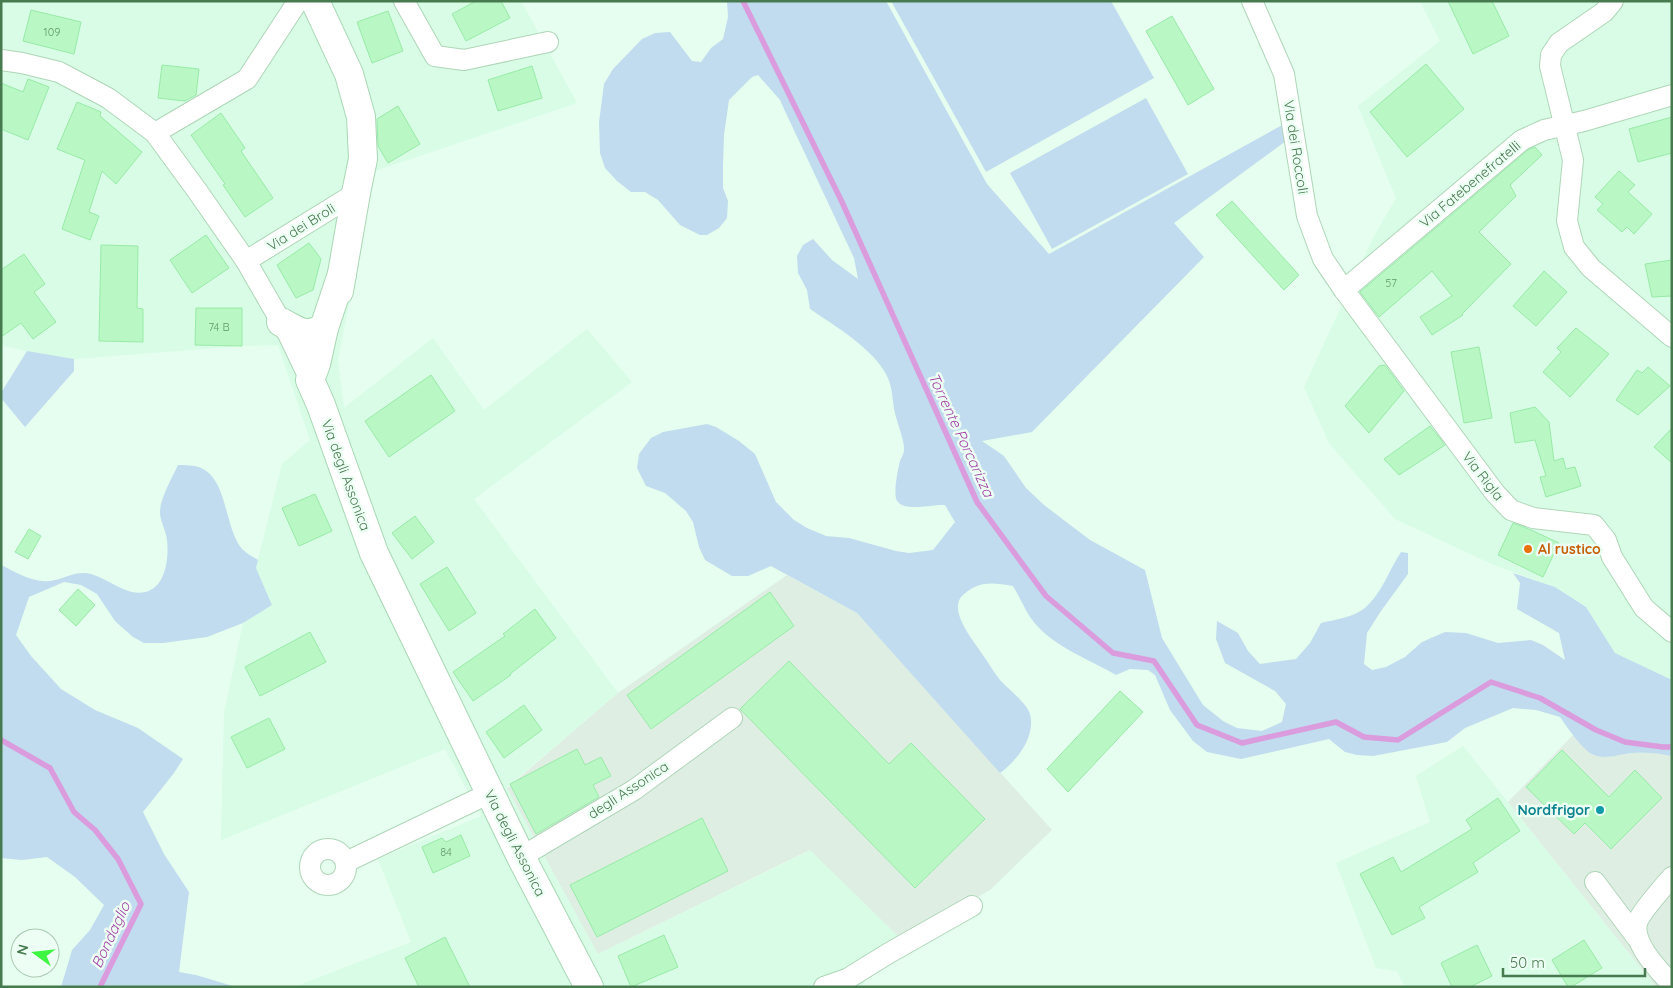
<svg xmlns="http://www.w3.org/2000/svg" width="1673" height="988" font-family="Quicksand,sans-serif">
  <style>
    .residential { fill: #d8fce5 }
    .industrial { fill: #dfeee3 }
    .green { fill: #c1dcee }
    .lines { fill: none; stroke-linecap: round; stroke-linejoin: round }
    .stream { stroke: #da9cdd; stroke-width: 5.5 }
    .building { fill: #b9f7c5; stroke: #98eba7 }
    .street-casing { stroke: #afd6b8; stroke-width: 22 }
    .secondary-casing { stroke: #a9d7b4; stroke-width: 30 }
    .street { stroke: #fff; stroke-width: 20 }
    .secondary { stroke: #fff; stroke-width: 28 }
    .food-dot { fill: #e8710a; stroke: #edfff4; stroke-width: 2 }
    .culture-dot { fill: #0f9aa8; stroke: #edfff4; stroke-width: 2 }
    .labels { text-anchor: middle; stroke-width: 5; stroke-linejoin: round; paint-order: stroke }
    .number-label { font-size: 11px; fill: #64996c }
    .street-label { font-size: 14px; fill: #477a4f; stroke: #edfff4 }
    .food-label { font-size: 14px; font-weight: bold; fill: #c56008; stroke: #edfff4; text-anchor: start }
    .culture-label { font-size: 14px; font-weight: bold; fill: #0d838f; stroke: #edfff4; text-anchor: end }
    .water-label { font-size: 15px; font-style: italic; fill: #a345a7; stroke: #edfff4 }
  </style>
  <rect width="100%" height="100%" fill="#e5feef"/>
  <g class="residential">
    <path d="M1 1H521L577 103 375 171 338 360 344 408 433 338 484 410 587 329 632 382 474 499 618 693 507 787 598 954 811 850 902 940 860 987H294L411 942 378 859 481 816 445 749 221 840 224 713 243 623 272 605 256 568 282 464 310 440 278 345 242 346 74 359 27 351 4 346 1 342Z"/>
    <path d="M1420 1H1672V680L1615 653 1586 607 1555 587 1494 565 1395 519 1329 443 1304 387 1372 240 1396 198 1358 106 1440 41Z"/>
    <path d="M1463 746 1656 987H1405L1397 971 1376 968 1336 863 1430 822 1416 776Z"/>
  </g>
  <g class="industrial">
    <path d="M787 575 857 613 1052 830 990 890 902 940 810 850 598 954 507 788 618 693Z"/>
    <path d="M1573 735 1592 754 1609 757 1632 753H1655L1672 756V987H1656L1508 802Z"/>
  </g>
  <g class="green">
    <path d="M727 1H886L987 184 1049 254 1284 124 1286 141 1174 223 1204 257 1032 432 982 441 1004 456 1026 488 1044 505 1090 540 1145 570 1162 638 1203 705 1223 721 1237 728 1262 731 1282 722 1286 704 1275 691 1225 663 1216 639 1217 621 1238 633 1248 651 1260 664 1296 659 1310 643 1321 623C1334 620 1354 617 1365 608 1382 593 1389 570 1401 552L1408 553V574L1381 611 1367 633 1364 664 1372 670 1386 667 1405 657 1422 642 1445 632 1466 633 1498 643 1531 640 1543 645 1565 660 1559 633 1517 609 1520 583 1513 573 1555 587 1586 607 1615 653 1672 680V756C1659 753 1646 752 1633 753 1619 754 1607 760 1594 755 1583 751 1567 727 1560 717L1536 710 1513 708 1465 728 1447 742 1373 756 1357 755 1345 752 1329 739 1241 759 1207 752 1193 741 1170 710 1155 675 1148 670 1130 669 1116 675C1087 658 1049 645 1030 617 1024 607 1019 596 1013 586 994 583 979 580 963 595 946 610 976 644 985 658 990 665 994 673 1000 680 1008 689 1027 703 1030 714 1036 736 1017 761 1000 773L857 613 771 566 748 576H732L705 560 699 547 693 522 686 511 665 493 646 486 637 468 639 454 651 438 663 432 707 424 716 427 739 441 755 454 776 502 794 520 807 528 826 536 849 538 896 551 909 553 933 550 955 522 945 505C933 504 906 512 898 502 892 497 898 469 900 461 901 458 904 454 904 450 905 442 897 423 895 413 892 401 893 388 887 376 874 349 835 326 810 309L807 290 798 273 797 256 803 245 813 239 832 260 858 279 854 258 784 109 780 100 758 75 752 77 729 100 724 135 723 165V188L728 201 727 218 719 228 707 235H700L680 225 658 200 645 192H631L617 181 605 168 600 153 599 122 604 84 613 69 642 39 655 33 670 32 692 61 701 62 711 48 723 39 728 17Z"/>
    <path d="M891 1H1111L1154 78 986 172Z"/>
    <path d="M1146 98 1188 174 1052 249 1010 173Z"/>
    <path d="M27 351 74 359V371L25 427 1 398V393Z"/>
    <path d="M178 465C185 465 195 465 201 468 228 480 224 527 242 549 246 553 253 557 258 560L256 568 272 605 243 623 207 637 163 643H144L133 637 115 621 97 594 81 585 64 582 29 597 16 635 31 656 61 689 95 710 138 728 183 759 174 773 143 812 164 854 189 892 179 972 196 975 236 987H61L72 950 90 930 104 905 75 877 47 857 22 860 1 858V565C17 573 36 585 55 580 64 578 76 572 84 573 105 574 124 597 145 592 166 587 169 558 167 540 166 531 161 523 160 514 159 500 172 478 178 465Z"/>
  </g>
  <g class="lines">
    <g class="stream">
      <path d="M743 1 842 202 977 502 1046 596 1113 653 1154 661 1197 725 1242 743 1336 722 1364 737 1398 740 1491 682 1540 698 1596 730 1625 742 1663 747H1672"/>
      <path d="M1 740 50 768 74 812 95 830 118 859 141 904 100 987"/>
    </g>
  </g>
  <g class="building">
    <path d="M476 1H501L510 18 466 41 452 14Z"/>
    <path d="M1448 1H1492L1509 36 1473 54Z"/>
    <path d="M31 10 81 22 74 54 23 41Z"/>
    <path d="M388 11 403 51 372 63 357 22Z"/>
    <path d="M1172 16 1214 89 1188 105 1146 31Z"/>
    <path d="M1426 64 1464 109 1407 157 1370 112Z"/>
    <path d="M162 65 199 69 196 95 185 101 158 98Z"/>
    <path d="M532 66 542 98 498 111 488 80Z"/>
    <path d="M28 79 49 87 28 140 1 129V83L23 92Z"/>
    <path d="M77 102 101 112 100 116 142 152 116 184 102 171 89 212 99 216 90 240 62 229 85 160 57 149Z"/>
    <path d="M398 106 420 144 388 163 378 146 377 119Z"/>
    <path d="M221 113 245 148 241 151 273 198 245 217 223 185 225 184 191 135Z"/>
    <path d="M1672 117V153L1638 162 1629 129Z"/>
    <path d="M1535 147 1542 155 1510 185 1516 196 1479 232 1511 264 1462 314 1463 315 1432 335 1420 317 1452 296 1432 271 1379 317 1360 292 1528 150Z"/>
    <path d="M1619 171 1635 185 1628 192 1652 214 1634 234 1627 227 1622 232 1597 210 1603 204 1595 197Z"/>
    <path d="M1232 201 1299 275 1284 290 1216 215Z"/>
    <path d="M206 235 229 268 192 293 170 260Z"/>
    <path d="M309 243 321 259 313 290 296 298 277 265Z"/>
    <path d="M101 245 138 246 137 308 143 309V342L99 341Z"/>
    <path d="M24 254 45 284 34 292 56 322 33 339 21 323 1 337V270Z"/>
    <path d="M1672 260V296L1652 297 1645 264Z"/>
    <path d="M1544 271 1567 292 1536 326 1513 306Z"/>
    <path d="M196 308H242V346L195 345Z"/>
    <path d="M1576 328 1609 354 1570 397 1543 372 1561 352 1557 348Z"/>
    <path d="M1479 347 1492 418 1464 423 1451 352Z"/>
    <path d="M1385 365 1404 391 1369 433 1345 406 1379 366Z"/>
    <path d="M1648 367 1670 386 1638 415 1616 400 1637 370 1642 373Z"/>
    <path d="M431 375 455 411 389 457 365 421Z"/>
    <path d="M1535 407 1549 422 1554 461 1563 458 1566 469 1575 467 1581 486 1546 497 1540 477 1546 476 1535 440 1515 443 1510 413Z"/>
    <path d="M1430 426 1445 445 1399 475 1384 459Z"/>
    <path d="M1672 428V463L1654 447Z"/>
    <path d="M315 494 332 531 299 546 282 508Z"/>
    <path d="M415 516 434 542 412 559 392 533Z"/>
    <path d="M1513 523 1531 530 1559 543 1543 577 1498 555Z"/>
    <path d="M29 529 41 536 28 559 15 552Z"/>
    <path d="M447 567 476 613 449 631 420 584Z"/>
    <path d="M78 589 95 605 76 626 59 610Z"/>
    <path d="M770 592 794 626 651 729 627 695Z"/>
    <path d="M535 609 556 638 510 674 511 675 473 701 453 672 505 636 503 634Z"/>
    <path d="M310 632 326 662 260 696 245 667Z"/>
    <path d="M789 661 889 764 911 743 985 819 915 888 740 709Z"/>
    <path d="M1120 691 1143 712 1068 792 1047 769Z"/>
    <path d="M524 705 542 730 504 758 486 732Z"/>
    <path d="M269 718 285 749 247 768 231 737Z"/>
    <path d="M577 749 585 765 601 757 611 776 593 785 599 797 536 834 510 784Z"/>
    <path d="M1562 750 1609 797 1635 770 1662 798 1611 849 1585 823 1574 834 1526 787Z"/>
    <path d="M1498 798 1520 831 1473 863 1478 872 1419 907 1425 918 1392 935 1360 874 1393 857 1401 872 1472 829 1466 820Z"/>
    <path d="M702 818 728 871 597 937 570 885Z"/>
    <path d="M461 835 470 856 433 873 422 847 442 838 446 842Z"/>
    <path d="M664 935 678 967 631 987 618 956Z"/>
    <path d="M445 937 470 987H419L405 958Z"/>
    <path d="M1584 940 1602 968 1571 987H1568L1552 960Z"/>
    <path d="M1477 945 1492 976 1470 987H1452L1441 963Z"/>
  </g>
  <g class="lines">
    <g class="street-casing">
      <g id="street">
        <path d="M404 1 435 56 464 60 548 42"/>
        <path d="M1252 1 1284 74 1307 216 1323 259 1344 290 1495 493 1511 510 1533 518 1594 525 1606 540 1612 557 1644 608 1672 632"/>
        <path d="M1613 1 1604 12 1559 43 1551 55 1550 66 1573 160 1567 221 1574 247 1591 268 1672 337"/>
        <path d="M1 60 22 63 59 72 108 98 155 133 198 192 246 261 288 334 310 380"/>
        <path d="M155 133 247 79 298 1"/>
        <path d="M246 261 356 193"/>
        <path d="M1344 290 1522 140 1544 130 1584 121 1672 95"/>
        <circle cx="328" cy="867" r="18"/>
        <path d="M521 857 634 790 732 718"/>
        <path d="M346 862 490 793"/>
        <path d="M1672 877C1664 886 1640 913 1637 923 1632 944 1660 971 1672 985"/>
        <path d="M1595 882 1637 938"/>
        <path d="M824 987 847 979 889 953 972 906"/>
      </g>
    </g>
    <g class="secondary-casing">
      <g id="secondary">
        <path d="M315 1 349 74 361 117 363 159 356 193 339 291"/>
        <path d="M342 274 324 328 316 364 310 380 321 405 374 553 521 857 589 987"/>
        <path d="M281 322C300 332 304 338 324 328"/>
      </g>
    </g>
    <use href="#street" class="street"/>
    <use href="#secondary" class="secondary"/>
  </g>
  <circle class="food-dot" cx="1528" cy="549" r="5"/>
  <circle class="culture-dot" cx="1600" cy="810" r="5"/>
  <g class="labels">
    <g class="number-label">
      <text x="52" y="36">109</text>
      <text x="1391" y="287">57</text>
      <text x="219" y="331">74 B</text>
      <text x="446" y="856">84</text>
    </g>
    <g class="street-label">
      <text transform="translate(1296 147) rotate(81)" y="5">Via dei Roccoli</text>
      <text transform="translate(1470 184) rotate(-40)" y="5">Via Fatebenefratelli</text>
      <text transform="translate(301 227) rotate(-32)" y="5">Via dei Broli</text>
      <text transform="translate(346 475) rotate(70)" y="5">Via degli Assonica</text>
      <text transform="translate(1483 476) rotate(52)" y="5">Via Rigla</text>
      <text transform="translate(628 790) rotate(-33)" y="5">degli Assonica</text>
      <text transform="translate(515 843) rotate(63)" y="5">Via degli Assonica</text>
    </g>
    <g class="food-label">
      <text x="1538" y="554">Al rustico</text>
    </g>
    <g class="culture-label">
      <text x="1590" y="815">Nordfrigor</text>
    </g>
    <g class="water-label">
      <text transform="translate(961 435) rotate(65)" y="5">Torrente Porcarizza</text>
      <text transform="translate(111 935) rotate(-65)" y="5">Bondaglio</text>
    </g>
  </g>
  <rect width="1673" height="988" fill="none" stroke="#477a4f" stroke-width="5"/>
  <g transform="translate(35 953) rotate(285)"><circle r="24" fill="#edfff4" stroke="#abcab2"/>
  <path d="M0-4L9 19L0 12L-9 19Z" fill="#3ef542"/>
  <text y="-8" font-size="14" font-weight="bold" text-anchor="middle" fill="#477a4f">N</text>
  </g>
  <path d="M1503 968v8h142v-8" fill="none" stroke="#477a4f" stroke-width="2.5"/>
  <text x="1510" y="968" font-size="15" fill="#477a4f" stroke="#edfff4" stroke-width="4" paint-order="stroke">50 m</text>
</svg>
